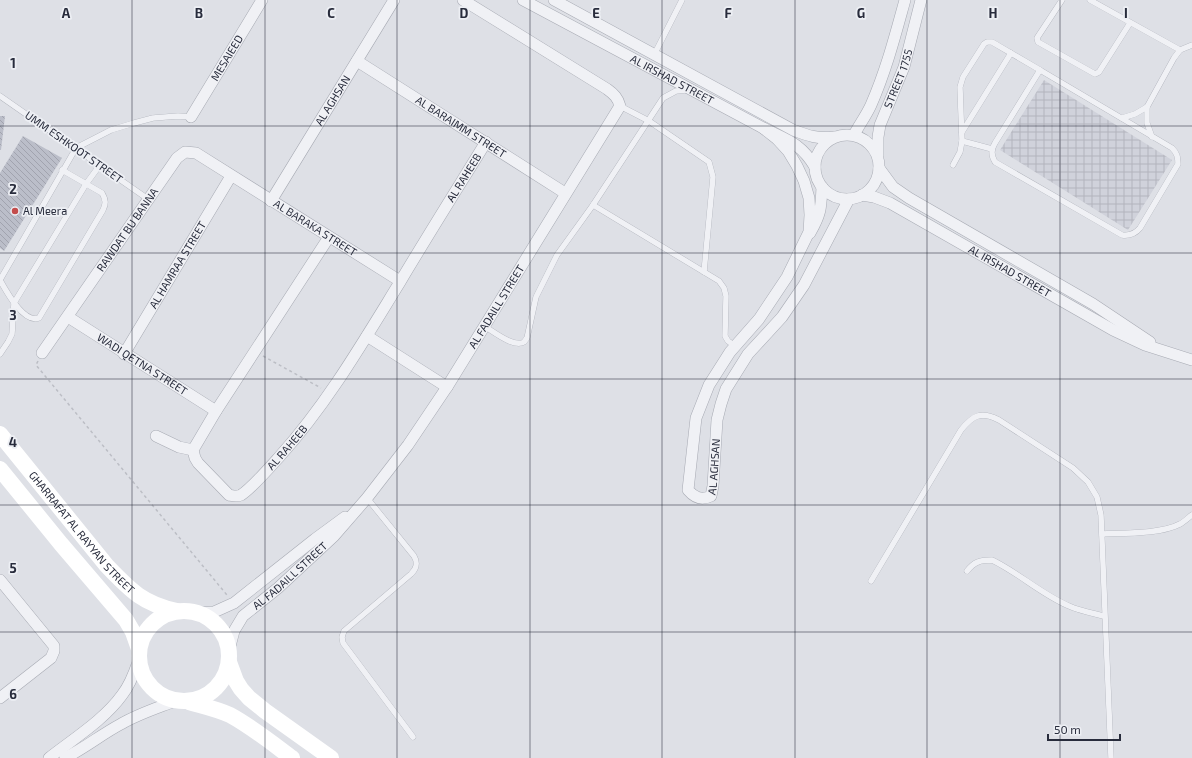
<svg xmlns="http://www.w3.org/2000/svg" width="1192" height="758" font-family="'Exo 2',sans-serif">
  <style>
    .industrial { fill: url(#industrial-grid) }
    .building { fill: url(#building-back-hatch) }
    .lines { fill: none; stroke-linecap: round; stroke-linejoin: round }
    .lane-casing { stroke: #a7aab3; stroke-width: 6 }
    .street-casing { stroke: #a7aab3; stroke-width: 12 }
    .path { stroke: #bcbec5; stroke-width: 1.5; stroke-dasharray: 3 3; stroke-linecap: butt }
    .lane { stroke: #f0f1f5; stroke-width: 5.5 }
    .street { stroke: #f0f1f5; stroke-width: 11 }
    .secondary { stroke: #fff; stroke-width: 16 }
    .grid { fill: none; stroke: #282c3c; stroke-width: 1; stroke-opacity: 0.55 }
    .poi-dot { fill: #c34c4b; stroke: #edeff4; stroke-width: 1.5 }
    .labels { text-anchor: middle; stroke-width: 3.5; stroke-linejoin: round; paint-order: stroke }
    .street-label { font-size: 11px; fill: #282c3c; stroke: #edeff4 }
    .poi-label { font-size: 11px; fill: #282c3c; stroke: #edeff4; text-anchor: start }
    .grid-label { font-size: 13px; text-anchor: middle; font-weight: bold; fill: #282c3c; stroke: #edeff4; stroke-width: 3.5; stroke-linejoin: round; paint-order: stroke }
  </style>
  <defs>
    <pattern id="industrial-grid" width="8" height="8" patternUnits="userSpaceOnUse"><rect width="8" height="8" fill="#d0d2db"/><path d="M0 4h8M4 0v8" fill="none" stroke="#b3b4bd"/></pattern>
    <pattern id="building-back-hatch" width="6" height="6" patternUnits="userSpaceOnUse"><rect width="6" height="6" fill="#bbbec9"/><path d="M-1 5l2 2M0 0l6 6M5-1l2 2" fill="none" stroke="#a1a3ae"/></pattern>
  </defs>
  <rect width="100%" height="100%" fill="#dee0e6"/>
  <path class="industrial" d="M1044 80 1172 160 1128 230 1000 150Z"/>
  <g class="building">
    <path d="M0 116H5L1 150H0Z"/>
    <path d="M23 136 62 158 4 251 0 248V173Z"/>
  </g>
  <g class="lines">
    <g class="lane-casing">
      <g id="lane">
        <path d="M1062 0 1037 38 1038 42 1095 74 1099 72 1130 23"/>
        <path d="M1090 0 1180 50"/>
        <path d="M654 55 682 0"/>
        <path d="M1040 70 1172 148C1177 153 1178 157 1178 164L1140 228C1135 234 1130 236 1122 235L995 162C991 155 991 150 995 143Z"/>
        <path d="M0 96 148 199"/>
        <path d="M620 106 649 121 709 162 713 177 704 272"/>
        <path d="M1147 107V123L1152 137"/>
        <path d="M1122 118 1135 114 1147 107 1174 58 1180 50 1192 45"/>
        <path d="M962 132 1011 53"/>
        <path d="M962 141 992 149"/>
        <path d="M953 165 960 152 962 141 960 87 963 77 984 44 987 42H992L1040 70"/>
        <path d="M593 205 719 281 724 288 726 296 725 336 728 341 735 346"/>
        <path d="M0 280 76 148 111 130 134 123 153 118 178 116 191 117"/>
        <path d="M0 280C6 291 24 324 39 318L103 210C106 204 106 200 102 193L62 170"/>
        <path d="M484 326C494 332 514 348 524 342L527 338 536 297 557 255 593 205 663 98 676 91 686 90"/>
        <path d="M0 354 8 342 12 334 14 303 86 184 100 165"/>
        <path d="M367 498 414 556C418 563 417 568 411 574L344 631 342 637 343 643 413 737"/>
        <path d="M1102 534C1124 533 1161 534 1180 524 1184 522 1188 518 1192 515"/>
        <path d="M967 571C974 562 980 560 992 560 1019 573 1041 594 1069 606 1080 611 1092 613 1104 616"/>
        <path d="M871 581 961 430C973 415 981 411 999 420L1073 468 1088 482 1097 497 1101 515 1111 758"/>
      </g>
    </g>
    <g class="street-casing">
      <g id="street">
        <path id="s1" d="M523 0 763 128C787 140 801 143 815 167"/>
        <path d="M554 0 793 130C809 136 817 139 834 137"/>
        <path id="s2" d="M357 61 565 193"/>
        <path id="s3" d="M191 117 262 0"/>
        <path id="s4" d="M763 128 777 139 788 151 797 166 804 181 809 198 810 215 809 232 787 277 759 319 730 352 709 385 696 418 688 490C694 497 701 501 711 496L713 486 717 420 721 404 726 389 748 354 782 317 804 285 849 199"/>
        <circle cx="847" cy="167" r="32"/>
        <path d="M854 135C859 125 866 116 871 105 886 71 895 36 905 0"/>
        <path id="s5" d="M878 156V137L880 125 904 67 921 0"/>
        <path d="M879 168 893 187 909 198 1093 304 1150 342"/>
        <path id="s6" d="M862 195 874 197 890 203 1113 330 1145 345 1192 360"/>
        <path id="s7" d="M271 201 394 0"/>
        <path d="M810 233C821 214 821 208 822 187"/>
        <path id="s8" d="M329 237 216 411 193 450 195 458 198 463 229 495C234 496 237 497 241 495 251 489 271 466 280 456 327 404 363 342 400 282 428 235 457 189 486 142"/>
        <path id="s9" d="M68 317 216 411"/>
        <path d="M367 336 447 387"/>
        <path id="s10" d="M42 353 177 158 185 152 196 153 400 281"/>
        <path id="s11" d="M124 354 231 176"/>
        <path d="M156 436 179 447 193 450"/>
        <path d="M0 580 54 646V651L51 658 0 698"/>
        <path d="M198 613 214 612 234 603 315 539 345 517"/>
        <path id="s12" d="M229 650 234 631 243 616 278 588 334 536 367 498 408 445 447 387 620 106C618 98 614 94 607 89L463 0"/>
        <path d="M49 758C73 739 104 720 122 695 130 685 134 674 138 662"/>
        <path d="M65 758C85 748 102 734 121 724 138 714 157 708 175 701"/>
      </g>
    </g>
    <g class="path">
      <path d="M263 356 321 388"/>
      <path d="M38 361 36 365 227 595"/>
    </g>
    <use href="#lane" class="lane"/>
    <use href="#street" class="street"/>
    <g class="secondary">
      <path id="s13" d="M0 434 107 566C130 590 143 604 177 611"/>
      <path d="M0 469 61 544 126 620 133 632 139 649"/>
      <circle cx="184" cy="656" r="45"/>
      <path d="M229 662 236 681 241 689 249 698 265 711 331 758"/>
      <path d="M189 702C203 706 217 709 230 715 252 727 272 743 292 758"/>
    </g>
  </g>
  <path class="grid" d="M132 0V758M265 0V758M397 0V758M530 0V758M662 0V758M795 0V758M927 0V758M1060 0V758M0 126H1192M0 253H1192M0 379H1192M0 505H1192M0 632H1192"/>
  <circle class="poi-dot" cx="15" cy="211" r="4"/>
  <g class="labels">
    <g class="street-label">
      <text dy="4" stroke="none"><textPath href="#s3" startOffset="69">MESAIEED</textPath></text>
      <text dy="4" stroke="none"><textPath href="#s5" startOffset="81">STREET 1755</textPath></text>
      <text dy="4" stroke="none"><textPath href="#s1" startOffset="169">AL IRSHAD STREET</textPath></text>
      <text dy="4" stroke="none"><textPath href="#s7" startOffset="118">AL AGHSAN</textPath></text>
      <text dy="4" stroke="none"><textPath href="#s2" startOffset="123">AL BARAIMM STREET</textPath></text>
      <text transform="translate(74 147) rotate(35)" y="4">UMM ESHKOOT STREET</text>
      <text dy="4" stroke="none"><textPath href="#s8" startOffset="713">AL RAHEEB</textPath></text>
      <text dy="4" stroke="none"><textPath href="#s10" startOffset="399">AL BARAKA STREET</textPath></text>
      <text dy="4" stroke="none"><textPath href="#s10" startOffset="150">RAWDAT BU BANNA</textPath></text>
      <text dy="4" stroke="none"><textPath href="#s11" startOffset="104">AL HAMRAA STREET</textPath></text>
      <text dy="4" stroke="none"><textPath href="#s6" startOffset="167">AL IRSHAD STREET</textPath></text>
      <text dy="4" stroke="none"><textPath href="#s12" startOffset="440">AL FADAILL STREET</textPath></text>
      <text dy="4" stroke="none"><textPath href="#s9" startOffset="88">WADI QETNA STREET</textPath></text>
      <text dy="4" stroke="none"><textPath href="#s8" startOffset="390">AL RAHEEB</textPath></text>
      <text dy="4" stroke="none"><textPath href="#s4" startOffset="467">AL AGHSAN</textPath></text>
      <text dy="4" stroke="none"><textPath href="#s13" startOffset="128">GHARRAFAT AL RAYYAN STREET</textPath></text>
      <text dy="4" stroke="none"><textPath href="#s12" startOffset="99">AL FADAILL STREET</textPath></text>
    </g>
    <g class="poi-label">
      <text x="23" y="215">Al Meera</text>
    </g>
  </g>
  <g class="grid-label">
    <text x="66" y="18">A</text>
    <text x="199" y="18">B</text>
    <text x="331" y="18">C</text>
    <text x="464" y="18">D</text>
    <text x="596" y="18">E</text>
    <text x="728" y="18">F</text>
    <text x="861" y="18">G</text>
    <text x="993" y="18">H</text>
    <text x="1126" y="18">I</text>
    <text x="13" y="68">1</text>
    <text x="13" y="194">2</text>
    <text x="13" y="320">3</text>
    <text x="13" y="447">4</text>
    <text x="13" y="573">5</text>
    <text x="13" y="699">6</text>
  </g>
  <path d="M1048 734v6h72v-6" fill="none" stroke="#282c3c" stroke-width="2"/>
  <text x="1054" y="734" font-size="12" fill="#282c3c" stroke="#edeff4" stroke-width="3" paint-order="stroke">50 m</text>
</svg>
